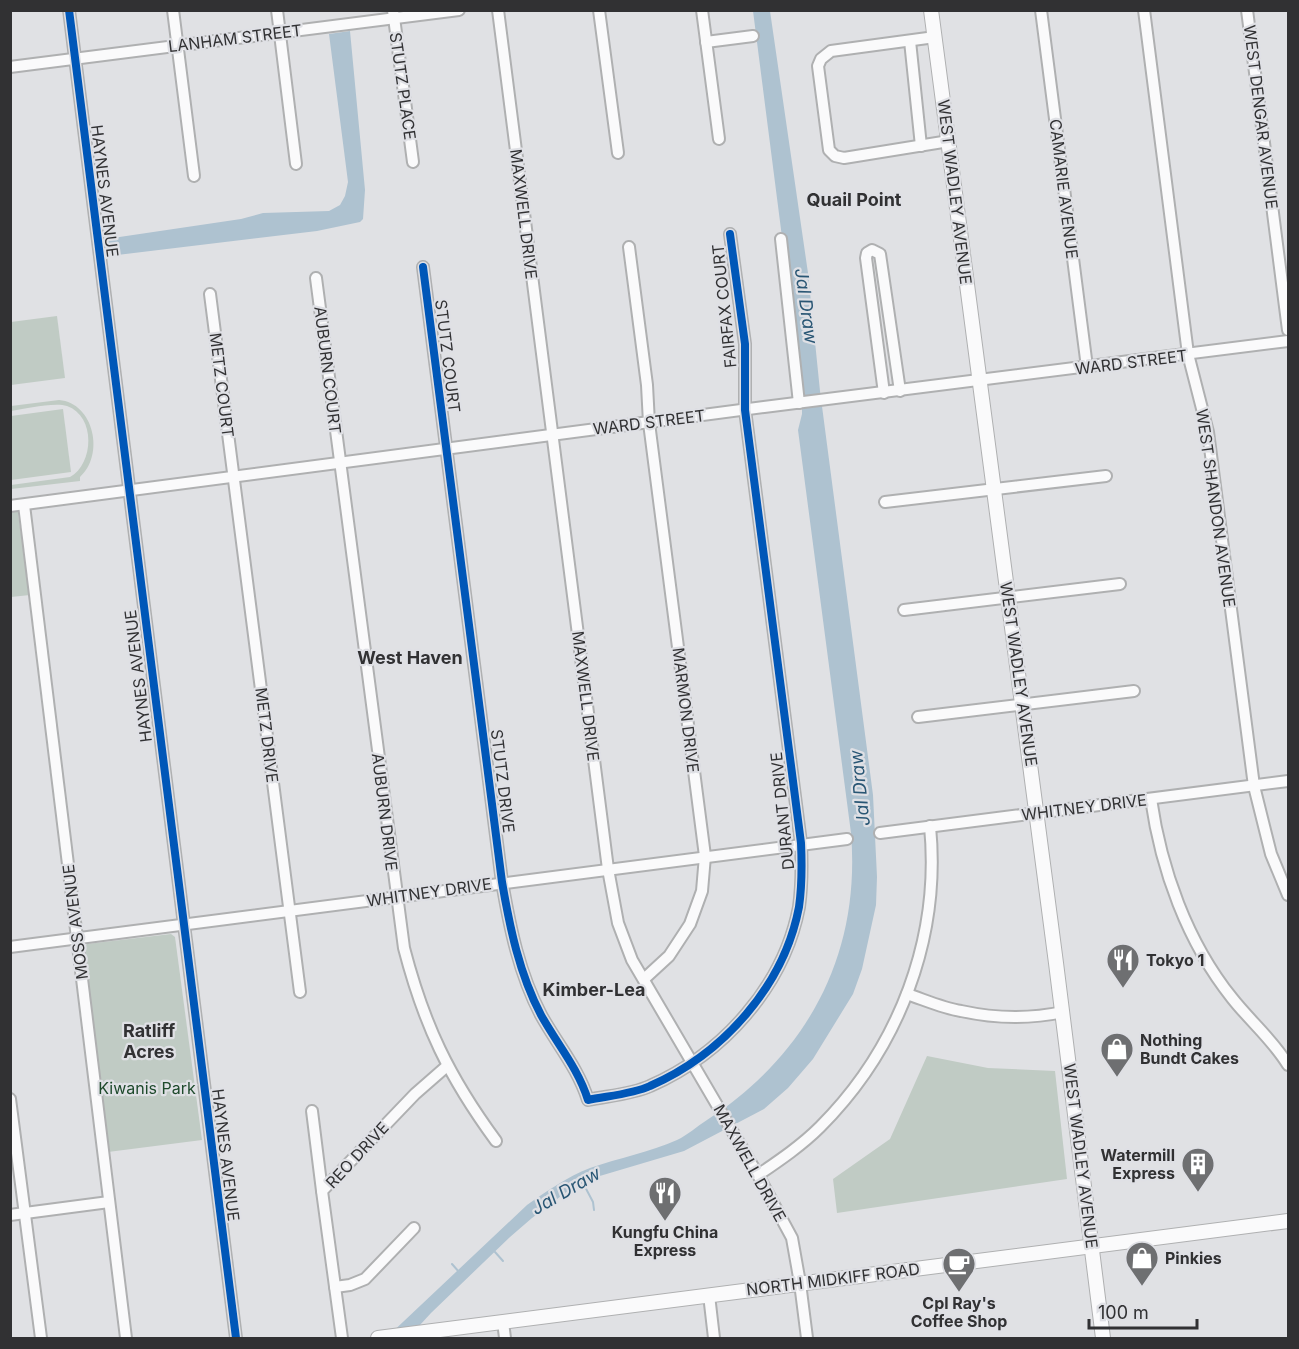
<svg xmlns="http://www.w3.org/2000/svg" width="1299" height="1349" font-family="Inter,sans-serif">
  <style>
    .green { fill: #c0cbc4 }
    .water { fill: #aec2d0 }
    .lines { fill: none; stroke-linecap: round; stroke-linejoin: round }
    .stream { stroke: #aec2d0; stroke-width: 2 }
    .minor-casing { stroke: #afb0b1; stroke-width: 14 }
    .major-casing { stroke: #afb0b1; stroke-width: 16 }
    .minor { stroke: #fafafb; stroke-width: 10 }
    .major { stroke: #fafafb; stroke-width: 14 }
    .cycleway-casing { stroke: #dfe0e5; stroke-width: 11 }
    .cycleway { stroke: #0057b8; stroke-width: 8 }
    .labels { text-anchor: middle; stroke-width: 4.5; stroke-linejoin: round; paint-order: stroke }
    .street-label { font-size: 16px; fill: #313133; stroke: #dfe0e5 }
    .poi-label { font-size: 16px; font-weight: bold; fill: #313133; stroke: #dfe0e5; text-anchor: start }
    .park-label { font-size: 16px; fill: #1e4a2c; stroke: #dfe0e5 }
    .neighbourhood-label { font-size: 18px; font-weight: bold; fill: #313133; stroke: #dfe0e5 }
    .water-label { font-size: 18px; font-style: italic; fill: #295674; stroke: #dfe0e5 }
  </style>
  <rect width="100%" height="100%" fill="#e0e1e4"/>
  <g class="green">
    <path d="M57 316 65 378 11 385V322Z"/>
    <path d="M59 400C94 403 105 455 80 477V481L11 489V485L70 477C94 464 96 416 67 406 54 402 25 409 11 411V406Z"/>
    <path d="M63 409 71 472 11 480V416Z"/>
    <path d="M24 505 18 514 30 595 11 597 10 507Z"/>
    <path d="M171 934 175 937 202 1140 108 1152 84 949 87 944Z"/>
    <path d="M927 1056 988 1068 1055 1071 1067 1179 837 1213 833 1179 890 1139Z"/>
  </g>
  <g class="water">
    <path d="M753 11H770L808 273 820 391 873 795 877 877 876 905 862 969 853 994 813 1059 788 1088 764 1109 684 1151 593 1178 565 1193 532 1218 510 1237 431 1313 408 1338H386L527 1205C547 1191 567 1177 590 1168 619 1158 650 1152 677 1140 688 1135 697 1126 707 1120 808 1054 861 954 851 833L798 430 802 414V393Z"/>
    <path d="M350 31 365 190 363 219 360 222 317 231 109 256 106 239 241 219 263 213 329 211 340 205 345 196 348 182 329 34Z"/>
  </g>
  <g class="lines">
    <g class="stream">
      <path d="M583 1183 593 1202 594 1210"/>
      <path d="M495 1252 503 1261"/>
      <path d="M452 1264 459 1272"/>
    </g>
    <g class="minor-casing">
      <g id="minor">
        <path d="M69 10 236 1338"/>
        <path d="M173 10 194 176"/>
        <path d="M277 10 296 164"/>
        <path d="M393 10 413 162"/>
        <path d="M498 10 608 869 618 923 632 960 758 1175 792 1238 800 1283 807 1338"/>
        <path d="M599 10 618 153"/>
        <path d="M702 10 719 139"/>
        <path d="M1041 10 1087 367"/>
        <path d="M1144 10 1188 354 1208 432 1254 786 1271 854 1288 895"/>
        <path d="M1247 10 1288 330"/>
        <path d="M935 37 831 51 821 59 818 66 829 150 835 156 844 158 949 141"/>
        <path d="M910 41 921 146"/>
        <path d="M706 42 753 36"/>
        <path d="M10 67 459 10"/>
        <path d="M781 239 799 403"/>
        <path d="M629 247 647 385 649 423 705 856 702 891 690 924 669 956 644 979"/>
        <path d="M423 267 502 882C510 928 519 973 541 1015 557 1044 578 1068 588 1100 607 1096 633 1094 650 1086 723 1054 784 986 799 907 802 886 802 865 801 843L745 410V344L730 234"/>
        <path d="M316 278 404 948C424 1025 449 1077 496 1141"/>
        <path d="M210 294 300 992"/>
        <path d="M884 393 866 258 867 253 872 250 880 254 900 391"/>
        <path d="M885 502 1106 476"/>
        <path d="M24 505 126 1338"/>
        <path d="M10 506 764 407 1288 341"/>
        <path d="M904 610 1120 584"/>
        <path d="M918 717 1134 691"/>
        <path d="M1151 799C1161 869 1187 942 1232 998 1250 1021 1273 1040 1288 1065"/>
        <path d="M880 833 1288 781"/>
        <path d="M10 947 847 839"/>
        <path d="M907 994C925 1000 943 1008 961 1011 993 1018 1030 1019 1063 1012"/>
        <path d="M10 1099 41 1338"/>
        <path d="M312 1111 322 1191"/>
        <path d="M758 1175C780 1160 802 1145 820 1127 899 1048 941 938 930 826"/>
        <path d="M10 1215 109 1202"/>
        <path d="M335 1287 350 1285 365 1279 414 1228"/>
        <path d="M709 1295 714 1338"/>
        <path d="M503 1322 505 1338"/>
        <path d="M342 1338 322 1191 415 1094 447 1066"/>
      </g>
    </g>
    <g class="major-casing">
      <g id="major">
        <path d="M931 10 1056 963 1103 1338"/>
        <path d="M378 1338 1288 1221"/>
      </g>
    </g>
    <use href="#minor" class="minor"/>
    <use href="#major" class="major"/>
    <g class="cycleway-casing">
      <g id="cycleway">
        <path d="M69 10 236 1338"/>
        <path d="M423 267 502 882C510 928 519 973 541 1015 557 1044 578 1068 588 1100 607 1096 633 1094 650 1086 723 1054 784 986 799 907 802 886 802 865 801 843L745 410V344L730 234"/>
      </g>
    </g>
    <use href="#cycleway" class="cycleway"/>
  </g>
  <defs>
    <g id="restaurant-pin" transform="scale(1.725)"><path d="M0 17L-7.5 6A9.5 9.5 0 1 1 7.5 6Z" fill="#6e6f71" stroke="#dfe0e5"/><path d="M-5-6h1v4h1v-4h1v4h1v-4h1v5L-1.5 .5V6h-2V.5L-5-1ZM5-6V6H3V1.5H1.5Q1.5-4 5-6Z" fill="#fff"/></g>
    <g id="shop-pin" transform="scale(1.725)"><path d="M0 17L-7.5 6A9.5 9.5 0 1 1 7.5 6Z" fill="#6e6f71" stroke="#dfe0e5"/><path d="M-5-2.5h2.3a2.7 3.5 0 0 1 5.4 0H5L5.5 6h-11ZM-1.5-2.5h3a1.5 2.3 0 0 0-3 0Z" fill="#fff"/></g>
    <g id="building-pin" transform="scale(1.725)"><path d="M0 17L-7.5 6A9.5 9.5 0 1 1 7.5 6Z" fill="#6e6f71" stroke="#dfe0e5"/><path d="M-4-6H4V6H1V3H-1V6H-4ZM-2.5-4.3h1.7v1.8h-1.7ZM.8-4.3h1.7v1.8H.8ZM-2.5-1h1.7V.8h-1.7ZM.8-1h1.7V.8H.8Z" fill="#fff"/></g>
    <g id="cafe-pin" transform="scale(1.725)"><path d="M0 17L-7.5 6A9.5 9.5 0 1 1 7.5 6Z" fill="#6e6f71" stroke="#dfe0e5"/><path d="M-5.5-4.5H6V0H3Q3 3.5 0 3.5H-2.5Q-5.5 3.5-5.5 0ZM3-3.2v2h1.7v-2ZM-6 4.5H4V6H-6Z" fill="#fff"/></g>
  </defs>
  <g fill-rule="evenodd">
    <use href="#restaurant-pin" x="1123" y="960"/>
    <use href="#shop-pin" x="1117" y="1049"/>
    <use href="#building-pin" x="1198" y="1164"/>
    <use href="#restaurant-pin" x="665" y="1193"/>
    <use href="#shop-pin" x="1142" y="1258"/>
    <use href="#cafe-pin" x="959" y="1264"/>
  </g>
  <g class="labels">
    <g class="street-label">
      <text transform="translate(235 38) rotate(-7)" y="6">LANHAM STREET</text>
      <text transform="translate(403 86) rotate(82)" y="6">STUTZ PLACE</text>
      <text transform="translate(1261 117) rotate(83)" y="6">WEST DENGAR AVENUE</text>
      <text transform="translate(1064 189) rotate(83)" y="6">CAMARIE AVENUE</text>
      <text transform="translate(105 191) rotate(83)" y="6">HAYNES AVENUE</text>
      <text transform="translate(955 192) rotate(83)" y="6">WEST WADLEY AVENUE</text>
      <text transform="translate(524 214) rotate(83)" y="6">MAXWELL DRIVE</text>
      <text transform="translate(724 306) rotate(-96)" y="6">FAIRFAX COURT</text>
      <text transform="translate(448 356) rotate(83)" y="6">STUTZ COURT</text>
      <text transform="translate(1131 362) rotate(-7)" y="6">WARD STREET</text>
      <text transform="translate(328 370) rotate(83)" y="6">AUBURN COURT</text>
      <text transform="translate(222 385) rotate(83)" y="6">METZ COURT</text>
      <text transform="translate(649 422) rotate(-7)" y="6">WARD STREET</text>
      <text transform="translate(1216 508) rotate(82)" y="6">WEST SHANDON AVENUE</text>
      <text transform="translate(1019 674) rotate(82)" y="6">WEST WADLEY AVENUE</text>
      <text transform="translate(138 676) rotate(-97)" y="6">HAYNES AVENUE</text>
      <text transform="translate(586 696) rotate(83)" y="6">MAXWELL DRIVE</text>
      <text transform="translate(686 710) rotate(83)" y="6">MARMON DRIVE</text>
      <text transform="translate(267 735) rotate(83)" y="6">METZ DRIVE</text>
      <text transform="translate(503 781) rotate(83)" y="6">STUTZ DRIVE</text>
      <text transform="translate(1084 807) rotate(-7)" y="6">WHITNEY DRIVE</text>
      <text transform="translate(782 811) rotate(-96)" y="6">DURANT DRIVE</text>
      <text transform="translate(385 812) rotate(83)" y="6">AUBURN DRIVE</text>
      <text transform="translate(429 892) rotate(-8)" y="6">WHITNEY DRIVE</text>
      <text transform="translate(75 922) rotate(-97)" y="6">MOSS AVENUE</text>
      <text transform="translate(226 1155) rotate(83)" y="6">HAYNES AVENUE</text>
      <text transform="translate(357 1155) rotate(-47)" y="6">REO DRIVE</text>
      <text transform="translate(1081 1156) rotate(83)" y="6">WEST WADLEY AVENUE</text>
      <text transform="translate(750 1163) rotate(61)" y="6">MAXWELL DRIVE</text>
      <text transform="translate(833 1279) rotate(-7)" y="6">NORTH MIDKIFF ROAD</text>
    </g>
    <g class="poi-label">
      <text x="1146" y="966">Tokyo 1</text>
      <text x="1140" y="1046">Nothing<tspan x="1140" dy="18">Bundt Cakes</tspan></text>
      <text x="1175" y="1161" text-anchor="end">Watermill<tspan x="1175" dy="18">Express</tspan></text>
      <text x="665" y="1238" text-anchor="middle">Kungfu China<tspan x="665" dy="18">Express</tspan></text>
      <text x="1165" y="1264">Pinkies</text>
      <text x="959" y="1309" text-anchor="middle">Cpl Ray's<tspan x="959" dy="18">Coffee Shop</tspan></text>
    </g>
    <g class="park-label">
      <text x="147" y="1094">Kiwanis Park</text>
    </g>
    <g class="neighbourhood-label">
      <text x="854" y="206">Quail Point</text>
      <text x="410" y="664">West Haven</text>
      <text x="594" y="996">Kimber-Lea</text>
      <text x="149" y="1037">Ratliff<tspan x="149" dy="21">Acres</tspan></text>
    </g>
    <g class="water-label">
      <text transform="translate(806 306) rotate(82)" y="6">Jal Draw</text>
      <text transform="translate(860 788) rotate(-96)" y="6">Jal Draw</text>
      <text transform="translate(566 1191) rotate(-30)" y="6">Jal Draw</text>
    </g>
  </g>
  <rect width="1299" height="1349" fill="none" stroke="#313133" stroke-width="24"/>
  <path d="M1089 1319v9h108v-9" fill="none" stroke="#313133" stroke-width="3"/>
  <text x="1098" y="1319" font-size="18" fill="#313133" stroke="#dfe0e5" stroke-width="4.5" paint-order="stroke">100 m</text>
</svg>
